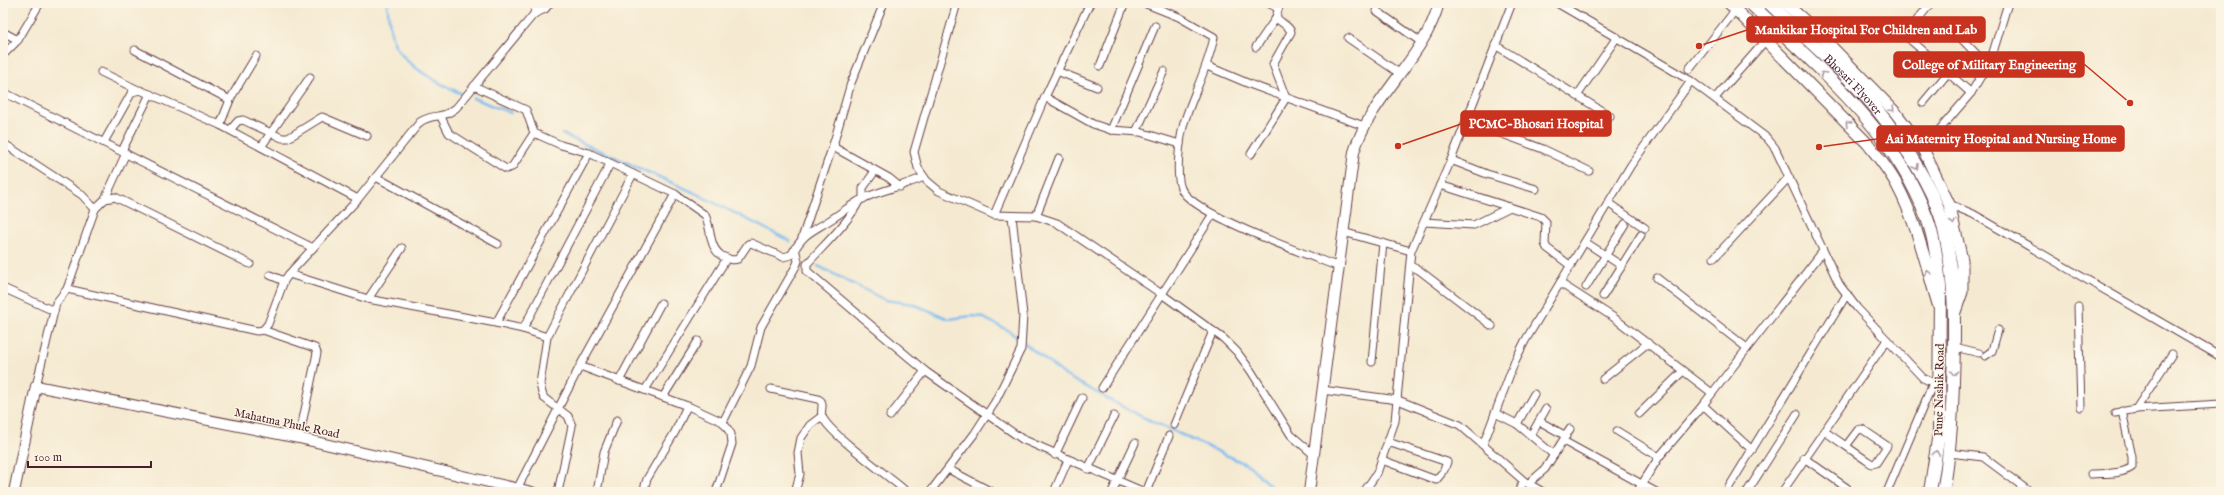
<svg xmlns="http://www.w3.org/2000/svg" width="2224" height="495" font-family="'IM FELL English',serif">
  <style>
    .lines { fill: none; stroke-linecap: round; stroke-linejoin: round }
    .stream { stroke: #7ebcf1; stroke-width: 2.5 }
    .street-casing { stroke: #643d44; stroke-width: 9 }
    .secondary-casing { stroke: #643d44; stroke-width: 12 }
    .primary-casing { stroke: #643d44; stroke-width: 13 }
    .highway-casing { stroke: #643d44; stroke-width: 14 }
    .street { stroke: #fff; stroke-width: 7 }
    .secondary { stroke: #fff; stroke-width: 10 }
    .primary { stroke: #fff; stroke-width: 11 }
    .highway { stroke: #fff; stroke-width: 12 }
    .oneway { stroke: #ae9aa0 }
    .labels { text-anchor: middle; stroke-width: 3; stroke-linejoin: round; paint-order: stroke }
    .street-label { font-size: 12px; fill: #4a1f2b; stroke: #fcf5e5 }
    .leader { fill: none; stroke: #c8321e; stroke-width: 1.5 }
    .callout-dot { fill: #c8321e; stroke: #fcf5e5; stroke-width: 1.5 }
    .callout { fill: #c8321e; stroke: #c8321e; stroke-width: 1.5 }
    .callout-label { font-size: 13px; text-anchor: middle; font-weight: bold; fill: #fff }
  </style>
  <rect width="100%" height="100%" fill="#fcf5e5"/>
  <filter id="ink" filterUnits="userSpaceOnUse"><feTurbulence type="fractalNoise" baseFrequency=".025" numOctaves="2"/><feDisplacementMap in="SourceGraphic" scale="8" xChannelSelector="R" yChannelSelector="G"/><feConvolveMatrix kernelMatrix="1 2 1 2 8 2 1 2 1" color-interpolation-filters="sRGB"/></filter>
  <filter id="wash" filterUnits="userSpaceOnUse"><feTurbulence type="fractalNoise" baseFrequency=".012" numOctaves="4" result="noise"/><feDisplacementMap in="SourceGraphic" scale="16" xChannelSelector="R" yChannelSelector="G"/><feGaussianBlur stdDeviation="0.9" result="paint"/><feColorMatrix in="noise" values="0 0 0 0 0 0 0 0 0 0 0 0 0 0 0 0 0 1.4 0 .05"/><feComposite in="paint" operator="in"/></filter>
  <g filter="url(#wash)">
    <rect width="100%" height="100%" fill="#f5ead1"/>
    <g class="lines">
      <g class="stream">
        <path d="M387 3C389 15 389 29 393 40 401 64 438 83 460 93"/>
        <path d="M473 98 511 113"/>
        <path d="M562 134 693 192 790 241"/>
        <path d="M818 266 885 300 913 304 949 319 972 316 982 317 1009 331 1066 376 1136 414 1250 466 1276 492"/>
      </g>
    </g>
  </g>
  <g filter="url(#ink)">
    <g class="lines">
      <g class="street-casing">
        <g id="street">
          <path d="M884 3 851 83 834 142 835 148 889 178 900 187"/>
          <path d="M957 3 914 152 918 168 927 181 939 191 994 215 1036 216 1057 223 1163 295 1224 339 1237 352 1251 371 1291 435 1313 454"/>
          <path d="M1144 3 1179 17 1214 37C1208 68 1193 94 1184 123 1180 137 1174 180 1183 192 1201 217 1306 254 1339 267"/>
          <path d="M1268 3 1278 8"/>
          <path d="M1557 3 1691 81 1767 138 1775 148 1839 284 1857 308 1923 378 1940 386"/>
          <path d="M1931 3 1905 35 1971 93"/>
          <path d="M1377 11 1421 42"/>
          <path d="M534 14 536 3"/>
          <path d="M1951 28 1987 65"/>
          <path d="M3 32 18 40"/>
          <path d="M1348 38 1399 73"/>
          <path d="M1495 45 1610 116"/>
          <path d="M1256 47 1276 18"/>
          <path d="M135 50 230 100 220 125"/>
          <path d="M3 55 18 40 40 3"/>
          <path d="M1100 66 1125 3"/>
          <path d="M1207 66 1252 85 1364 126"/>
          <path d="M1689 69 1741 3"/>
          <path d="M1057 71 1097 87"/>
          <path d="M101 72 136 89"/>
          <path d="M474 86 526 110 534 133 561 145 589 153 675 194"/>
          <path d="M3 92 313 248"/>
          <path d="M1577 96 1617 37"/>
          <path d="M1045 97 1093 124 1111 130 1140 132 1180 144"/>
          <path d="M1715 98 1766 40"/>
          <path d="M229 101 256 56"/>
          <path d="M1923 103 1948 73"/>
          <path d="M441 117 449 133 506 169 512 167 534 133"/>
          <path d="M1467 121 1543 149 1589 171"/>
          <path d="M230 130 238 121 243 120 282 138H288L322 117 367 136"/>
          <path d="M1111 130 1155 26"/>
          <path d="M1136 132 1164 71"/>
          <path d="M104 142 132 92 140 90 220 125 358 199"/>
          <path d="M3 143 82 195 95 209 105 199 115 197 250 264"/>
          <path d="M261 147 310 77"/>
          <path d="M1923 149 1971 93 1991 59 2008 3"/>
          <path d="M122 151 150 94"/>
          <path d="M1251 154 1286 98 1273 64 1291 32C1289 25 1280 23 1276 17L1280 3"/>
          <path d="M1451 160 1487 174 1536 189"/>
          <path d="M376 177 498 244"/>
          <path d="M1440 185 1541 217 1546 222 1545 244 1547 248 1571 266"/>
          <path d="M105 199 126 153"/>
          <path d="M863 199V188L875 171"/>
          <path d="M859 201C849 222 824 245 807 264V271L925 371 1022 439 1144 492"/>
          <path d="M1608 203 1645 228"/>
          <path d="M1949 204 1973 214 2221 357"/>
          <path d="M994 215 1045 97 1090 3"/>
          <path d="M1036 216 1059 158"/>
          <path d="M1424 222 1474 225 1510 207"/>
          <path d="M1343 232 1411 251"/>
          <path d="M802 238 834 142"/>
          <path d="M1585 242 1622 266"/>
          <path d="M1714 258 1789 177"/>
          <path d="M1410 266 1419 270 1492 326"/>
          <path d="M289 274 368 299 496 323"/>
          <path d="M270 275 284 281"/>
          <path d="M1657 278 1747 348"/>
          <path d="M1560 283 1613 317 1712 393"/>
          <path d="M1586 287 1625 224"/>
          <path d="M3 288 54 311"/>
          <path d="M67 289 257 331 263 330 315 348 317 353 299 438"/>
          <path d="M1603 296 1641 235"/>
          <path d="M368 299 402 248"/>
          <path d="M2078 307 2081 407"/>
          <path d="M523 329 496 323 589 153"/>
          <path d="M263 330 268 324 284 281 289 274 358 199 420 122C433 113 441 120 456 108L534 14 545 9 550 3"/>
          <path d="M547 337 523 329 610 164"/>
          <path d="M1955 347 1979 353"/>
          <path d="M1985 356 1992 351 1998 330"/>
          <path d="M1372 362 1383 243"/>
          <path d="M580 366 675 194 705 215C712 229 708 247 722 256 728 259 732 261 738 259L748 244 751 243 783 257 791 255C804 234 807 234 827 222 841 214 853 202 869 196 887 189 906 185 924 177"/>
          <path d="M1603 379 1648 343"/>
          <path d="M619 381 661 303"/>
          <path d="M36 386 56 303 67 289 95 209"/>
          <path d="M1102 388 1213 214"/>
          <path d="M771 389 818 399 821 401C824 406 820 411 822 416 828 433 891 478 907 492"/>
          <path d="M645 390 727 258"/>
          <path d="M1322 390 1398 400 1460 425 1524 481 1543 492"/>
          <path d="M663 397 698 341"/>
          <path d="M1703 405 1752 450"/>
          <path d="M2136 409 2221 404"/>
          <path d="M1495 413 1517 424 1554 455"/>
          <path d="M2115 413 2136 409 2172 354"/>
          <path d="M1639 414 1683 371"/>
          <path d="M890 416 925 371"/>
          <path d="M1539 421 1566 436"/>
          <path d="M723 422 751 366 761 327 796 266 798 261 795 248"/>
          <path d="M1517 424 1534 394"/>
          <path d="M1174 425 1213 331"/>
          <path d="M1617 431 1659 457"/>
          <path d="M1824 431C1839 441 1854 452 1869 462L1872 464 1876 463 1887 446 1862 429 1858 430 1846 446"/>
          <path d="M1531 435 1546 409"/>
          <path d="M1388 442 1447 462 1444 470"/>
          <path d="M1567 443 1656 492"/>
          <path d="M1483 445 1515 361 1525 341 1631 165 1691 81"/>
          <path d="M1949 453 1983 457 2030 492"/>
          <path d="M1055 455 1082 398"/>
          <path d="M1804 458 1847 488"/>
          <path d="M1382 460 1436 480 1441 474"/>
          <path d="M948 469 992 492"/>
          <path d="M1088 469 1114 416"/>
          <path d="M2091 474C2104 473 2121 475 2132 467V457L2122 411"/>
          <path d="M1528 484 1545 469 1570 429"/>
          <path d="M517 489 580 366 690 407 723 422 731 434 732 444 716 492"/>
          <path d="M558 492 572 426 568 416 544 398 542 393 540 384 547 337 633 174"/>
          <path d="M597 492 604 452 617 420"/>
          <path d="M643 492 647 479 675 432 687 406"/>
          <path d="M795 492 800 474 798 453 801 438 810 425 822 416"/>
          <path d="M930 492 975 433 995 402 1021 349 1023 315 1012 216"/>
          <path d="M1054 492 1068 460"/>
          <path d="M1112 492 1135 443"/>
          <path d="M1146 492 1169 436"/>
          <path d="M1364 492 1377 473 1395 421 1411 251 1451 160 1512 3"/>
          <path d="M1518 492 1524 481"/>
          <path d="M1637 492 1659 457 1703 405 1823 251"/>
          <path d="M1726 492 1847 294"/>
          <path d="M1747 492 1797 414"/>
          <path d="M1782 492 1887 340"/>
          <path d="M1887 492 1933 383"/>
        </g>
      </g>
      <g class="secondary-casing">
        <g id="secondary">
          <path d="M14 492 36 386 299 438 532 492"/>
          <path d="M1309 492 1354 152C1371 96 1424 59 1439 3"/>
        </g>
      </g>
      <g class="primary-casing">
        <g id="primary">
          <path d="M1729 3 1868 144C1879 158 1890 171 1898 187 1917 223 1926 265 1938 304"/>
          <path d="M1785 3 1814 29 1895 112 1923 149 1949 204 1962 260V292L1955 312"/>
        </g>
      </g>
      <g class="highway-casing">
        <g id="highway">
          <path d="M1750 3C1816 66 1895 130 1927 218 1935 240 1938 264 1940 287L1939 433 1930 492"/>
          <path id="s1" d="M1769 3C1808 41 1853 78 1886 121 1906 147 1930 184 1940 215 1956 268 1955 326 1953 381 1952 418 1950 455 1943 492"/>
        </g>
      </g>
      <use href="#street" class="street"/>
      <use href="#secondary" class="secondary"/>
      <use href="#primary" class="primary"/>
      <use href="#highway" class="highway"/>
    </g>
    <defs><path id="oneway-chevron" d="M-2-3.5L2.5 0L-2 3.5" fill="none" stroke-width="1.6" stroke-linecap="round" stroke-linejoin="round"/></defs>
    <g class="oneway">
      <use href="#oneway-chevron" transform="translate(1823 74) rotate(-135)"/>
      <use href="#oneway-chevron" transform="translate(1892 109) rotate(47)"/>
      <use href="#oneway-chevron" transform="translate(1848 124) rotate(-135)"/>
      <use href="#oneway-chevron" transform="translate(1916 167) rotate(60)"/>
      <use href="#oneway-chevron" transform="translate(1953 222) rotate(77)"/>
      <use href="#oneway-chevron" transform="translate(1928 273) rotate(-107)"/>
      <use href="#oneway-chevron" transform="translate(1954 373) rotate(92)"/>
      <use href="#oneway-chevron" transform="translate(1936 453) rotate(-83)"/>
    </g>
  </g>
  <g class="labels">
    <g class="street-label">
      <text dy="4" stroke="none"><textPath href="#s1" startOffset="117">Bhosari Flyover</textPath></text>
      <text transform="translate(1939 390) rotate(-89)" y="4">Pune Nashik Road</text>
      <text transform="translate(287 423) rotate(12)" y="4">Mahatma Phule Road</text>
    </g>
  </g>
  <path class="leader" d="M1699 46L1747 30M2130 103L2084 64M1398 146L1461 124M1819 147L1877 139"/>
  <g class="callout-dot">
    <circle cx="1699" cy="46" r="4"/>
    <circle cx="2130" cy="103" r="4"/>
    <circle cx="1398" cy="146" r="4"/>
    <circle cx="1819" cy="147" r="4"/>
  </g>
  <g class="callout">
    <rect x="1747" y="17" width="238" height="25" rx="4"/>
    <rect x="1894" y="52" width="190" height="25" rx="4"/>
    <rect x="1461" y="111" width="150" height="25" rx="4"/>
    <rect x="1877" y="126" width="247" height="25" rx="4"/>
  </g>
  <g class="callout-label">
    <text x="1866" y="34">Mankikar Hospital For Children and Lab</text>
    <text x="1989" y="69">College of Military Engineering</text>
    <text x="1536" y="128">PCMC-Bhosari Hospital</text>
    <text x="2001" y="143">Aai Maternity Hospital and Nursing Home</text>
  </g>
  <rect width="2224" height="495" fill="none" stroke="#fcf5e5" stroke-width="16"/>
  <path d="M28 461v6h123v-6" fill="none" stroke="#4a1f2b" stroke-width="2"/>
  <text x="34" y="461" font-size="12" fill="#4a1f2b" stroke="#fcf5e5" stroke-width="3" paint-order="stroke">100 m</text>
</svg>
